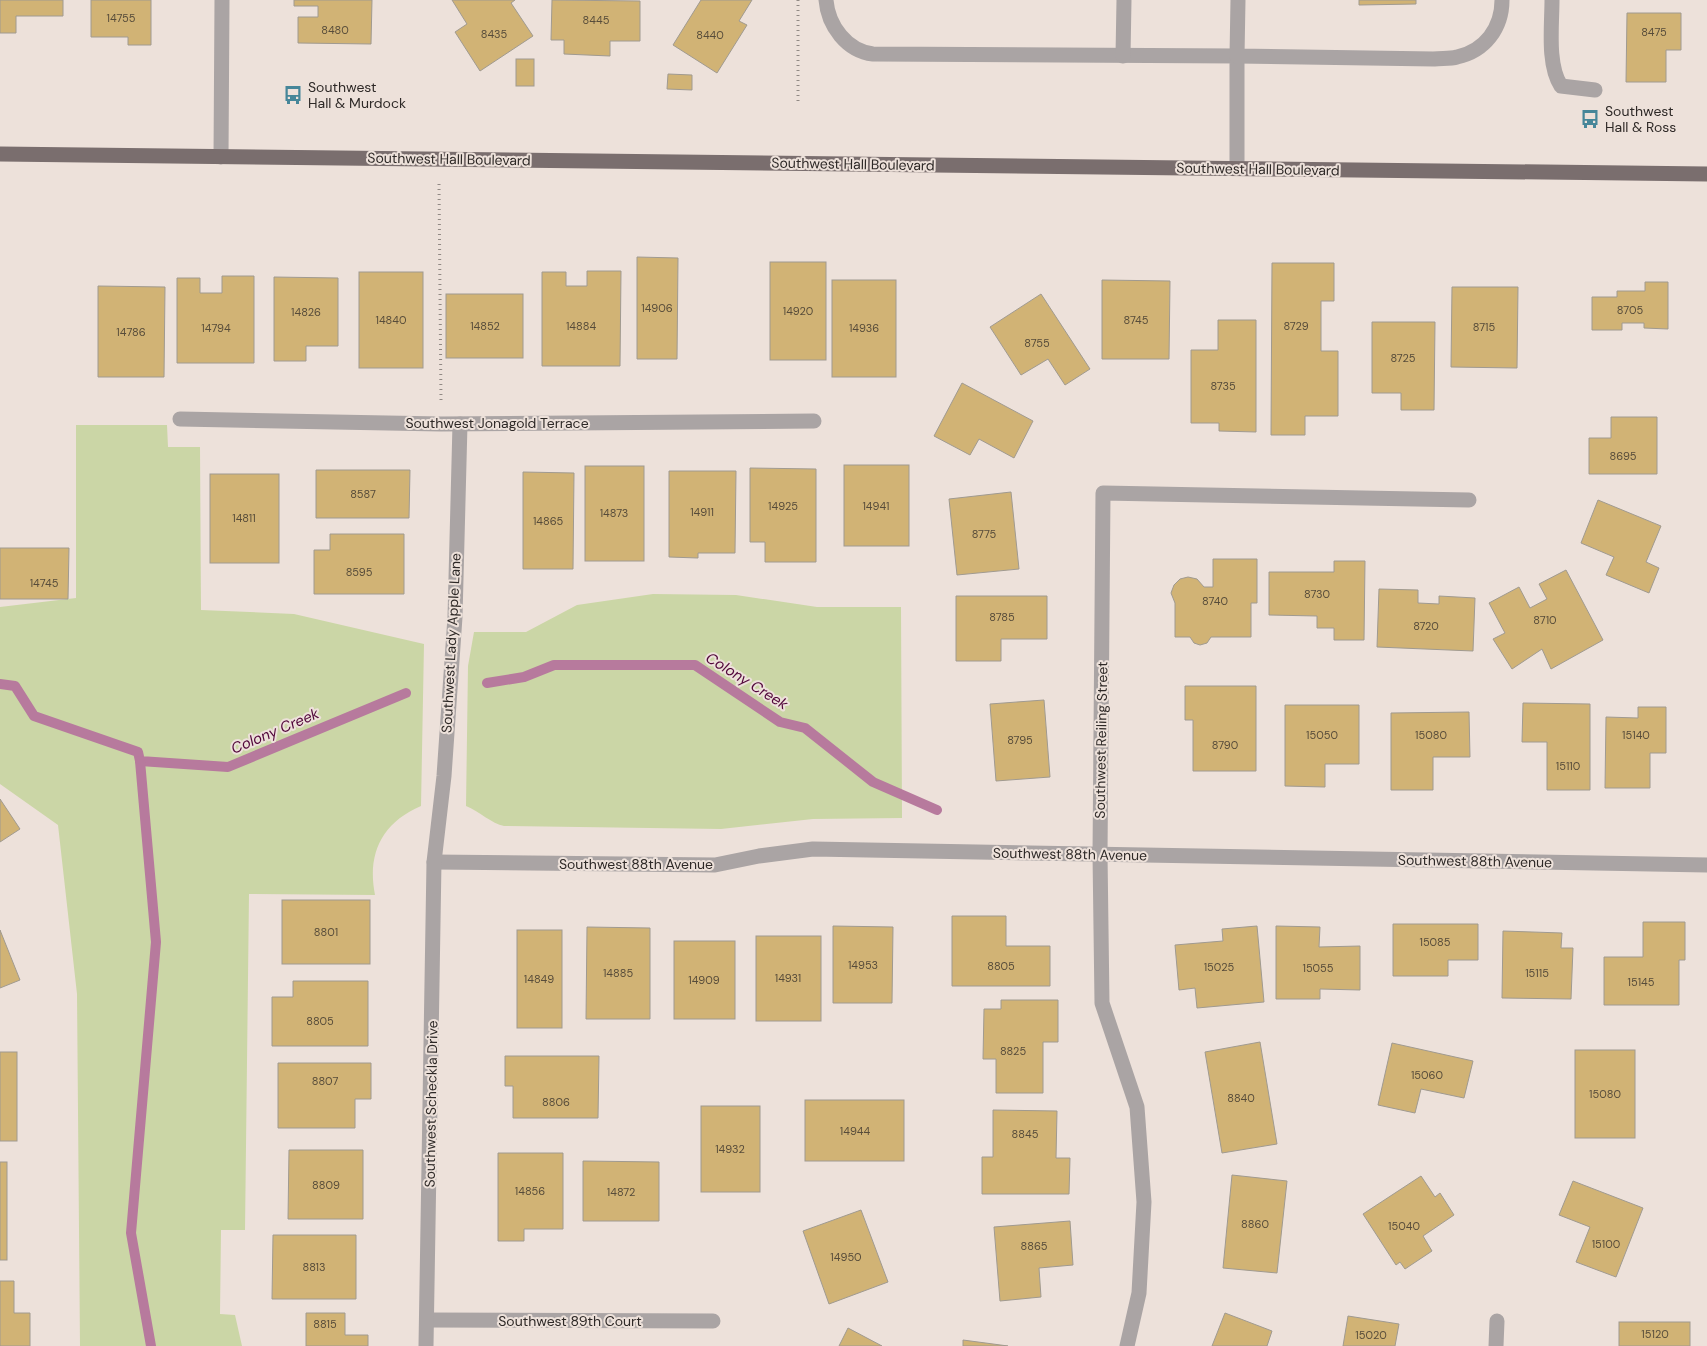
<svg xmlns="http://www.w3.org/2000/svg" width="1707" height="1346" font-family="'DM Sans',sans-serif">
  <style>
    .green { fill: #cbd6a6 }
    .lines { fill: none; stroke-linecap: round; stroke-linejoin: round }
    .stream { stroke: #b77a9d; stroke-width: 10 }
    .building { fill: #d1b375; stroke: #a09a90 }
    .path { stroke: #918984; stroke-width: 3; stroke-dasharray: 1 4; stroke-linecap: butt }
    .minor { stroke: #aaa4a4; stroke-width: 15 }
    .major { stroke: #7a6e6e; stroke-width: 15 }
    .labels { text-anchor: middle; stroke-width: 4; stroke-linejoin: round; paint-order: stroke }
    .number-label { font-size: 11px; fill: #574c3a }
    .poi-label { font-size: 14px; fill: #2e2927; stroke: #ede1da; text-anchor: start }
    .street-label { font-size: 14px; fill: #2e2927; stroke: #ede1da }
    .water-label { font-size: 15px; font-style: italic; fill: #51063a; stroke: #ede1da }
  </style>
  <rect width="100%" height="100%" fill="#ede1da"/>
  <g class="green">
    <path d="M76 425H167L168 447H200L201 610 294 614 424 644 421 806C381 823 367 855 375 895L249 894 245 1230H221L220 1314 235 1315 242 1346H80L77 994 58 825 0 784V607L76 598Z"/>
    <path d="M653 594 736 595 817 607H901L902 818 813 819 721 829 504 826C492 824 479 811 466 806L468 666 474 632H526L577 605Z"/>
  </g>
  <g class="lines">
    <g class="stream">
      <path d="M487 683 524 677 554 665H695L780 722 805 728 873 782 937 810"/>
      <path d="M0 684 15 686 34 716 138 752 140 761 228 767 406 693"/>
      <path d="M140 761 156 942 131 1233 151 1346"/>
    </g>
  </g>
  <g class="building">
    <path d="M0 0H63V16H16V33H0Z"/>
    <path d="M91 0H151V45H128V37H91Z"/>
    <path d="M294 0H372L371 44 298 43V17H318V6H294Z"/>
    <path d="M452 0H515L511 3 533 36 480 71 455 32 467 24Z"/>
    <path d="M552 0 640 1V41H610V56L564 54V40H551Z"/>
    <path d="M701 0H752L739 21 747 25 717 73 673 45Z"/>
    <path d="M1359 0H1416V4L1359 5Z"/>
    <path d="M1627 13H1681V50H1666V82H1626Z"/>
    <rect x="516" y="59" width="18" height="27"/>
    <path d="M668 74 692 75V90L667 89Z"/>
    <path d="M637 257 678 258 677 359H637Z"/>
    <rect x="770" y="262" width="56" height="98"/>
    <path d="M1272 263H1334V301H1321V351H1338V416H1305V435H1271Z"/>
    <path d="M587 271H621L620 366H542V272H566V286H587Z"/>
    <rect x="359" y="272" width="64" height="96"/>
    <path d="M222 276H254V363H177V278H200V293H222Z"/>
    <path d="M274 277 338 278V346H306V361H274Z"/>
    <rect x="832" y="280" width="64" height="97"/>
    <path d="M1102 280 1170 281 1169 359H1102Z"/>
    <path d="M1645 282H1668V329L1644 328V323H1622V330H1592V297H1617V291H1645Z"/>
    <path d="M98 286 165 287 164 377H98Z"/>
    <path d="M1452 287H1518L1517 368 1451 367Z"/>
    <rect x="446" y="294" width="77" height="64"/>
    <path d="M1041 294 1090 369 1065 385 1048 359 1021 375 990 327Z"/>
    <path d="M1218 320H1256V432L1219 431V423H1191V350H1218Z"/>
    <path d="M1372 322H1435L1434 410H1401V393H1372Z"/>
    <path d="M962 383 1033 421 1014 458 979 439 970 455 934 436Z"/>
    <path d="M1611 417H1657V474H1589V438H1611Z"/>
    <rect x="844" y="465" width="65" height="81"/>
    <rect x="585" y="466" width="59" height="95"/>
    <path d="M750 468 816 469V562H765V542H750Z"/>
    <path d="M316 470H410L409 518H316Z"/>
    <path d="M669 471H736L735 553H698V558L669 557Z"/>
    <path d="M523 472 574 473 573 569H523Z"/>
    <rect x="210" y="474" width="69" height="89"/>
    <path d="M1011 492 1019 569 957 575 949 499Z"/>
    <path d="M1598 500 1661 526 1646 562 1659 568 1649 593 1606 575 1614 557 1581 543Z"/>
    <path d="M330 534H404V594H314V550H330Z"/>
    <path d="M0 548H69L68 599H0Z"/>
    <path d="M1213 559H1257V603H1251V637H1211L1207 643 1200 645 1194 643 1190 637H1175V603L1171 593 1174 585 1180 579 1188 577 1197 579 1204 587H1213Z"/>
    <path d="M1334 561H1365L1364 640H1334V628H1317V616L1269 615V572H1334Z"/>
    <path d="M1566 570 1603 640 1551 669 1542 649 1512 669 1493 639 1505 633 1489 603 1519 587 1530 608 1547 599 1539 584Z"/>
    <path d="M1379 589 1418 590V603L1439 604V596L1475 598 1473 651 1377 647Z"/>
    <path d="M956 596H1047V639H1001V661H956Z"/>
    <path d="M1185 686H1256V771H1193V720H1185Z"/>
    <path d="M1044 700 1050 777 996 781 990 704Z"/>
    <path d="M1523 703 1590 704V790H1547V742H1522Z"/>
    <path d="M1285 705H1359V764H1325V787L1285 786Z"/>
    <path d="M1638 707H1666V753H1650V788H1605L1606 717 1638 718Z"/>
    <path d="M1469 712 1470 757H1433V790H1391V713Z"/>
    <path d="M0 799 20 829 0 842Z"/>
    <rect x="282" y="900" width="88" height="64"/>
    <path d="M952 916H1006V946H1050V986H952Z"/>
    <path d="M1643 922H1685V960H1679V1005H1604V957H1643Z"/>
    <path d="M1393 924H1478V960H1448V976H1393Z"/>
    <path d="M833 926 893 927 892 1003H833Z"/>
    <path d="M1257 926 1264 1002 1197 1008 1195 988 1179 990 1175 945 1223 941 1222 929Z"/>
    <path d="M1276 926 1320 927 1319 947 1360 946V990L1320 989V999H1276Z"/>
    <path d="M587 927 650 928V1019H586Z"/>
    <path d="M0 930 20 980 0 988Z"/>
    <rect x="517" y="930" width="45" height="98"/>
    <path d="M1503 931 1562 933 1561 948H1573L1571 999 1502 998Z"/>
    <rect x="756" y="936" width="65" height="85"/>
    <rect x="674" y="941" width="61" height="78"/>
    <path d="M293 981H368V1046H272V997H293Z"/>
    <path d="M1001 1000H1058V1042H1043V1093H996V1059H983L984 1009H1001Z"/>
    <path d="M1260 1042 1277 1144 1222 1153 1205 1052Z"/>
    <path d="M1392 1043 1473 1061 1464 1098 1421 1089 1415 1113 1378 1105Z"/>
    <rect x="1575" y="1050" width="60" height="88"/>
    <rect x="0" y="1052" width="17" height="89"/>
    <path d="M505 1056H599L598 1118H513V1086H505Z"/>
    <path d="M278 1063H371V1099H355V1128H278Z"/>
    <rect x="805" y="1100" width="99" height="61"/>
    <rect x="701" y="1106" width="59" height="86"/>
    <path d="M993 1110 1057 1111 1056 1158H1070L1069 1194H982V1157H993Z"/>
    <path d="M289 1150H363V1219H288Z"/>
    <path d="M498 1153H563V1229H524V1241H498Z"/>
    <path d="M583 1161 659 1162V1221H583Z"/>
    <rect x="0" y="1162" width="7" height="98"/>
    <path d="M1232 1175 1287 1181 1277 1273 1223 1268Z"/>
    <path d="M1421 1176 1435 1197 1440 1193 1454 1215 1423 1236 1432 1251 1405 1269 1400 1262 1396 1265 1363 1214Z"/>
    <path d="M1573 1181 1643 1208 1616 1277 1576 1262 1590 1227 1559 1215Z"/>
    <path d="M861 1210 888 1282 829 1304 803 1231Z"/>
    <path d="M1070 1221 1073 1265 1039 1268 1041 1297 1000 1301 994 1227Z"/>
    <path d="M273 1235H356V1299H272Z"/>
    <path d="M0 1281H14V1313H30V1346H0Z"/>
    <path d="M306 1313H345V1335H368V1346H306Z"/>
    <path d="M1225 1313 1272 1331 1267 1346H1212Z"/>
    <path d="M1348 1316 1399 1324 1395 1346H1343Z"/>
    <rect x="1619" y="1322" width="71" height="24"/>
    <path d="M848 1328 882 1346H839Z"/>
    <path d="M963 1340 1008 1346H963Z"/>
  </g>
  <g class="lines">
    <g class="path">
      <path d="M798 0V102"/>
      <path d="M439 184 441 401"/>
    </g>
    <g class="minor">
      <path d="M826 0C828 26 847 51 873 54L1237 56V168"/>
      <path d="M1238 0 1237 56 1434 59C1441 58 1450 59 1457 57 1485 51 1502 28 1502 0"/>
      <path d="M1552 0C1552 25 1547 65 1561 86L1595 90"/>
      <path d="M1123 56 1124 0"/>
      <path d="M221 157 222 0"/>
      <path d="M180 419 441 424 814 421"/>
      <path d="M434 862 715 865 759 856 813 849 1707 865"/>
      <path d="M427 1320 713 1321"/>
      <path d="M426 1346 434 862 444 776 455 617 460 424"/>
      <path d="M1127 1346 1139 1293 1144 1202 1137 1107 1102 1003 1100 854 1103 493 1469 500"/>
      <path d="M1496 1346 1497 1321"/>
    </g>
    <path class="major" d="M0 154 1707 174"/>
  </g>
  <defs>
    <g id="bus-bare" transform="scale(1.5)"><path d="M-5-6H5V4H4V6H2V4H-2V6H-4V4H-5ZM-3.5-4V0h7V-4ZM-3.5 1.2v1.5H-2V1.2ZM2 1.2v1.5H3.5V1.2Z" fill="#468699" stroke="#ede1da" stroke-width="2.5" paint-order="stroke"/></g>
  </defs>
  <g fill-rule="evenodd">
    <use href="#bus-bare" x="293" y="95"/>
    <use href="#bus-bare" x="1590" y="119"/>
  </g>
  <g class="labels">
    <g class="number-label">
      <text x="121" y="22">14755</text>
      <text x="596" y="24">8445</text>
      <text x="335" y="34">8480</text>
      <text x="1654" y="36">8475</text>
      <text x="494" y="38">8435</text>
      <text x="710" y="39">8440</text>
      <text x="657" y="312">14906</text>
      <text x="1630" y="314">8705</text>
      <text x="798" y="315">14920</text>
      <text x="306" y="316">14826</text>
      <text x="391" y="324">14840</text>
      <text x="1136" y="324">8745</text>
      <text x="485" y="330">14852</text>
      <text x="581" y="330">14884</text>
      <text x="1296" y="330">8729</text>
      <text x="1484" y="331">8715</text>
      <text x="216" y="332">14794</text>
      <text x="864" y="332">14936</text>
      <text x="131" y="336">14786</text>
      <text x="1037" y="347">8755</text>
      <text x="1403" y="362">8725</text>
      <text x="1223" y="390">8735</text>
      <text x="1623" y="460">8695</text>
      <text x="363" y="498">8587</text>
      <text x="783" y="510">14925</text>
      <text x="876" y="510">14941</text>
      <text x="702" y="516">14911</text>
      <text x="614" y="517">14873</text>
      <text x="244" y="522">14811</text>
      <text x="548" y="525">14865</text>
      <text x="984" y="538">8775</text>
      <text x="359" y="576">8595</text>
      <text x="44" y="587">14745</text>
      <text x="1317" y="598">8730</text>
      <text x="1215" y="605">8740</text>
      <text x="1002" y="621">8785</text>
      <text x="1545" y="624">8710</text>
      <text x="1426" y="630">8720</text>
      <text x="1322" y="739">15050</text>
      <text x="1431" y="739">15080</text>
      <text x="1636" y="739">15140</text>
      <text x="1020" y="744">8795</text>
      <text x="1225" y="749">8790</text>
      <text x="1568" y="770">15110</text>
      <text x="326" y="936">8801</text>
      <text x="1435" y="946">15085</text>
      <text x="863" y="969">14953</text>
      <text x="1001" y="970">8805</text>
      <text x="1219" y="971">15025</text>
      <text x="1318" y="972">15055</text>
      <text x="618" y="977">14885</text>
      <text x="1537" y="977">15115</text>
      <text x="788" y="982">14931</text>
      <text x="539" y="983">14849</text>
      <text x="704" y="984">14909</text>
      <text x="1641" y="986">15145</text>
      <text x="320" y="1025">8805</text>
      <text x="1013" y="1055">8825</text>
      <text x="1427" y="1079">15060</text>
      <text x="325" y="1085">8807</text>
      <text x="1605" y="1098">15080</text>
      <text x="1241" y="1102">8840</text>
      <text x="556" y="1106">8806</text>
      <text x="855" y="1135">14944</text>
      <text x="1025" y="1138">8845</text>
      <text x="730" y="1153">14932</text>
      <text x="326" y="1189">8809</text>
      <text x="530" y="1195">14856</text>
      <text x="621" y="1196">14872</text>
      <text x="1255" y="1228">8860</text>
      <text x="1404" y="1230">15040</text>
      <text x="1606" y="1248">15100</text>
      <text x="1034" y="1250">8865</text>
      <text x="846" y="1261">14950</text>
      <text x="314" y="1271">8813</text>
      <text x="325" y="1328">8815</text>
      <text x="1655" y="1338">15120</text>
      <text x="1371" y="1339">15020</text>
    </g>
    <g class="poi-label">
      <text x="308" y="92">Southwest<tspan x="308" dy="16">Hall &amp; Murdock</tspan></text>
      <text x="1605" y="116">Southwest<tspan x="1605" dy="16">Hall &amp; Ross</tspan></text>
    </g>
    <g class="street-label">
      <text transform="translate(449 159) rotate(1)" y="5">Southwest Hall Boulevard</text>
      <text transform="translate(853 164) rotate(1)" y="5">Southwest Hall Boulevard</text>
      <text transform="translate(1258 169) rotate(1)" y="5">Southwest Hall Boulevard</text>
      <text x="497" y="428">Southwest Jonagold Terrace</text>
      <text transform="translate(451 643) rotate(-87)" y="5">Southwest Lady Apple Lane</text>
      <text transform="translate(1101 740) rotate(-89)" y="5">Southwest Reiling Street</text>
      <text transform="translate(1070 854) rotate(1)" y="5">Southwest 88th Avenue</text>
      <text transform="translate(1475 861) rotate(1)" y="5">Southwest 88th Avenue</text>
      <text x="636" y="869">Southwest 88th Avenue</text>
      <text transform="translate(431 1104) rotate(-89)" y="5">Southwest Scheckla Drive</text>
      <text x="570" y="1326">Southwest 89th Court</text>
    </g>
    <g class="water-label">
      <text transform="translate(747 681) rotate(32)" y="5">Colony Creek</text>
      <text transform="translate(275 731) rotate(-23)" y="5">Colony Creek</text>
    </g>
  </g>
</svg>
